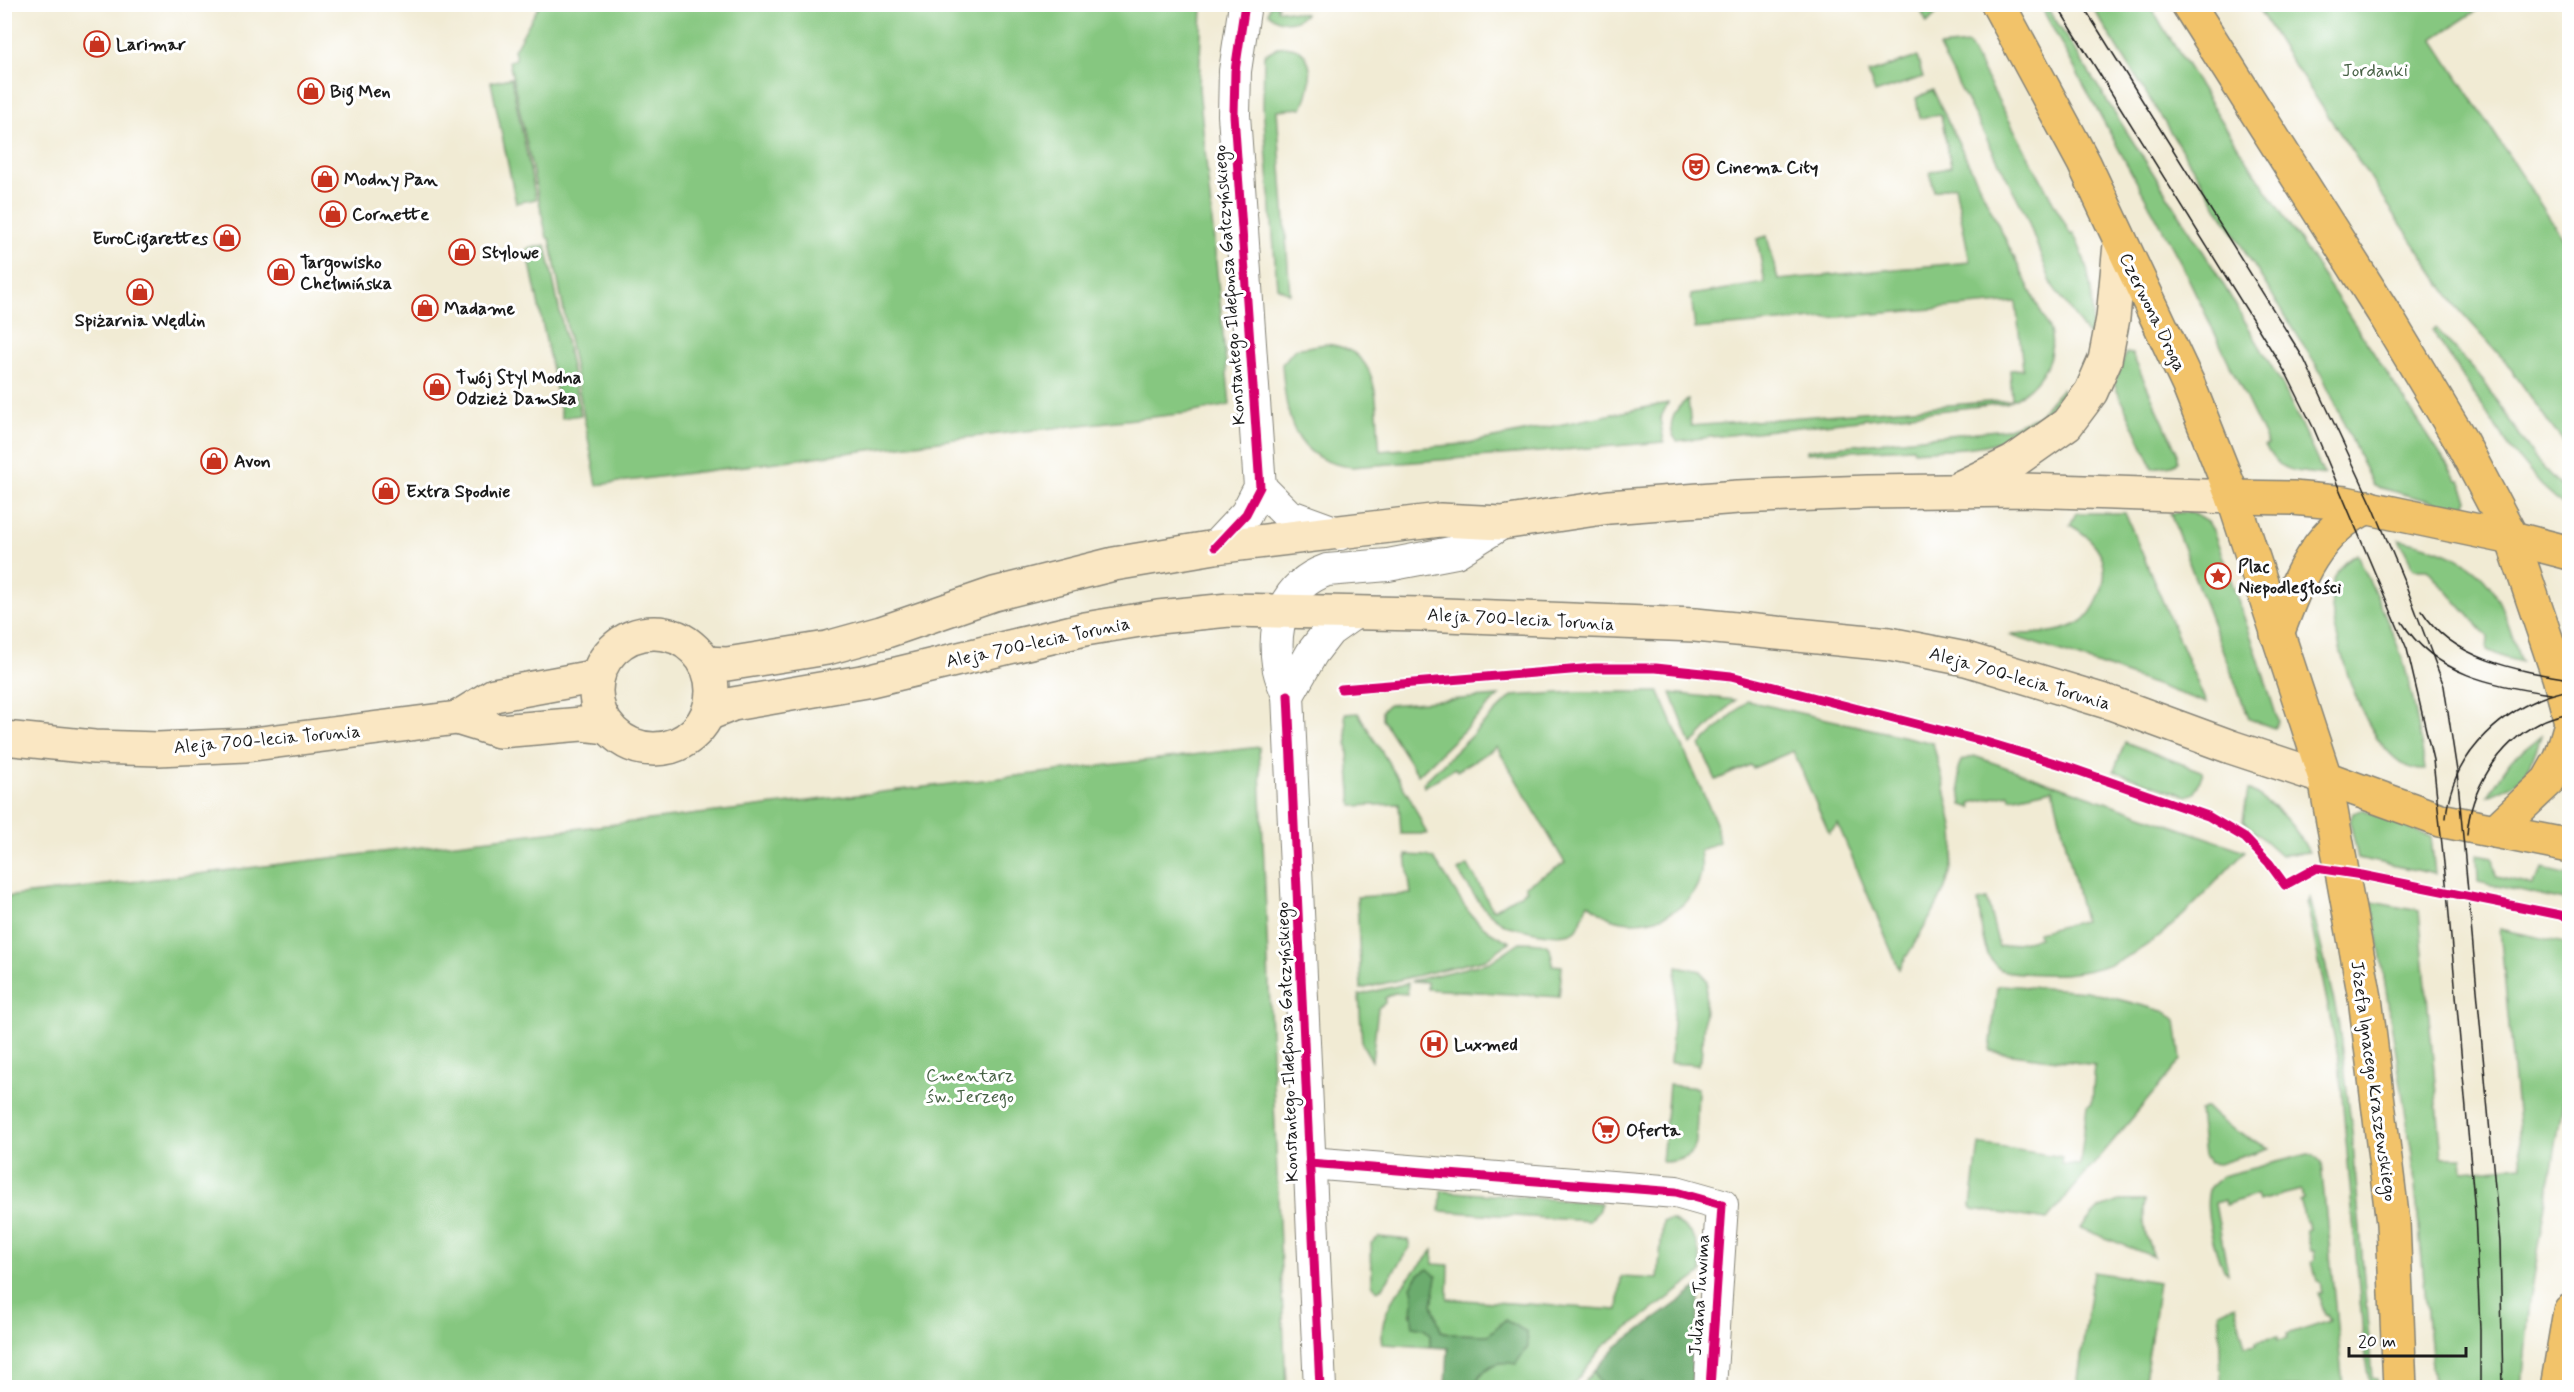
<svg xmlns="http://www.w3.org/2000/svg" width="2574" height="1392" font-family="Mynerve,sans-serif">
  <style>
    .green { fill: #86c780; stroke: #51724e; stroke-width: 1.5 }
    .forest { fill: #6cac6e; stroke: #446445; stroke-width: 1.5 }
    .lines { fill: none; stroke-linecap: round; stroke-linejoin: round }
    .street-casing { stroke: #868478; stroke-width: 34 }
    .secondary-casing { stroke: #868478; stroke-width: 36 }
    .primary-casing { stroke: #868478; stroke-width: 36 }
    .street { stroke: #fff; stroke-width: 32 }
    .secondary { stroke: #fae7c3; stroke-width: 33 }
    .primary { stroke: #f2c36a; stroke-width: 33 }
    .tram { stroke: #1c1c1c; stroke-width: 1.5 }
    .cycleway-casing { stroke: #fff; stroke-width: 13 }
    .cycleway { stroke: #d6006c; stroke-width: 9 }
    .labels { text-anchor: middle; stroke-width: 6; stroke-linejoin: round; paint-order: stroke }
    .poi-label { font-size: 18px; font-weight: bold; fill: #1c1c1c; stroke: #fff; text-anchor: start }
    .park-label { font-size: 18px; fill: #466044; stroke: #fff }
    .street-label { font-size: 18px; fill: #1c1c1c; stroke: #fff }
  </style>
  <rect width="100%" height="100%" fill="#fff"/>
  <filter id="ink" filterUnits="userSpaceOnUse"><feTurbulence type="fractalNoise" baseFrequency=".0167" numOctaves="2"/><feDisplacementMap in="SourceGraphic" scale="12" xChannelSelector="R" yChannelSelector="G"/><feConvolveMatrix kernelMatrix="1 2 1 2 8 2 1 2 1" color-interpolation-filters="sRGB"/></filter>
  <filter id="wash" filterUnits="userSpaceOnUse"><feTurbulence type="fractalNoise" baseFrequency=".008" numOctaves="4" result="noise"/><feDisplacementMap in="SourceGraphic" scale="24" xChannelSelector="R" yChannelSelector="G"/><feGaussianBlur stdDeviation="1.35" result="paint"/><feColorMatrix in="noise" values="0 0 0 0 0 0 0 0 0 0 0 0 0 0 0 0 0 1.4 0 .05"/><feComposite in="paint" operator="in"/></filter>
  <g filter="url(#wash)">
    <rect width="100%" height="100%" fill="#f1ebd4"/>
    <g class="green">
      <path d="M540 4 1202 5 1199 88 1230 405 1189 413 963 438 597 485 550 239 547 238 509 61 516 59 514 50Z"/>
      <path d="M1278 5 1277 9 1305 14C1294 25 1279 24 1268 13L1270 5Z"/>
      <path d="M1918 5H1945L1927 23Z"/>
      <path d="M2040 5H2046L2213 267 2282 384 2324 475C2295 470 2279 475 2265 445L2268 444 2181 263Z"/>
      <path d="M2091 5H2149L2237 145 2457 480H2460L2468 500 2464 506 2457 508 2373 486 2321 373Z"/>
      <path d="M2256 5H2485L2433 39 2569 248V448L2554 430 2506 362 2456 306 2284 50Z"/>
      <path d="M1968 44 2071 235 2073 233C2091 268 2095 300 2090 338L2052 285 2025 213 1939 47Z"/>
      <path d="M1278 47C1318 42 1314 84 1302 108L1277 110 1290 294 1277 287 1263 107 1264 55Z"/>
      <path d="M1917 57 1923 77 1875 93 1868 73Z"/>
      <path d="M511 78 536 199 516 203 491 82Z"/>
      <path d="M1933 90 2050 331C2058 363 2033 391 2006 403L1677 441C1665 428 1674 407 1688 400L1691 426 2012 400 2010 370 2023 369 2016 302 1695 329 1691 295 1765 283 1757 239 1767 236 1778 280 1970 262 1955 186 1934 191 1930 172 1951 167 1941 115 1920 118 1916 98Z"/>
      <path d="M546 245 581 415 562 418 527 249Z"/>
      <path d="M2436 328 2483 380 2535 459 2569 495V510L2541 485 2510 448 2432 330Z"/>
      <path d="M1325 344C1386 349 1374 407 1380 451L1464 444 1668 403 1660 419 1664 442 1352 467C1291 461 1286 415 1282 364L1295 349Z"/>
      <path d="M2126 353 2132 354 2177 452V462L2172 465 2153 468 2114 384Z"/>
      <path d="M2062 388 2064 392C2014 452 1985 446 1914 451L1913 448 1807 453V450L2006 429 2037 417Z"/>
      <path d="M2191 512 2208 522 2213 530 2255 648 2278 721 2274 728 2249 719 2170 513Z"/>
      <path d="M2076 513H2125L2206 703 2074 656 2009 635C2033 633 2059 635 2081 622 2089 617 2095 606 2099 597 2113 564 2099 541 2070 525Z"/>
      <path d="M2399 539C2436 547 2477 559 2496 596 2507 616 2513 640 2521 662L2505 658 2487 650 2488 637 2427 569H2414Z"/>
      <path d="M2357 554C2373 589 2391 624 2403 661 2414 697 2420 733 2425 770 2368 773 2330 634 2331 590H2334L2332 587C2335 570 2343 562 2357 554Z"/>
      <path d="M1576 692H1659L1716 823 1719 842 1700 850C1701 860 1703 869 1700 878 1689 914 1644 930 1611 918 1602 915 1595 908 1588 903 1584 911 1582 922 1577 929 1566 942 1523 929 1508 926 1484 915 1472 892 1458 871L1468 865 1493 910 1527 890 1525 886 1565 863 1497 747 1457 771 1455 768 1424 787 1423 783 1512 696Z"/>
      <path d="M1671 693 1735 700 1691 745Z"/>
      <path d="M1499 696 1418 775 1382 719V711L1388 705Z"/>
      <path d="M1747 701 1933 743C1940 772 1950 803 1954 833 1960 882 1922 929 1899 969L1838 824 1829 833 1793 751 1753 768 1750 765 1716 780 1700 745Z"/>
      <path d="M1358 713 1410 798 1427 834H1401L1399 804 1352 806 1345 714Z"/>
      <path d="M2541 736C2528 773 2527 781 2488 796L2510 761Z"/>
      <path d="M2125 742 2203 772 2195 793 2187 796 2114 771Z"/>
      <path d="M1259 747 1286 1387H5V897Z"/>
      <path d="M1974 756 2245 851C2184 914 2138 979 2042 974 2028 973 2014 974 2001 970 1980 957 1982 923 1978 901L1987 899 1999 947 2039 938 2038 932 2084 921 2053 789 2010 798 2009 794 1971 803 1972 808 1962 805 1958 768 1961 761Z"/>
      <path d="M2248 790C2276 805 2294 824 2309 852L2281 855 2243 821Z"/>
      <path d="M2362 810 2431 837 2435 874 2358 858 2350 822 2353 813Z"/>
      <path d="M2477 854 2493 857 2496 877 2532 885 2543 869 2569 875V902L2478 882Z"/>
      <path d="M1406 855 1427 856 1434 859C1462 897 1463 921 1510 942L1486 959 1361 989 1357 897 1411 894Z"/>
      <path d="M2310 898 2338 1019 2352 1131 2372 1378 2377 1379V1387H2370L2365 1357 2339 1061 2307 903Z"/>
      <path d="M2372 902 2419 911 2442 1157H2462L2463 1171 2522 1166 2500 929 2569 944V1067L2530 1300 2522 1387H2434L2412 1154Z"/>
      <path d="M1520 942C1542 943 1553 939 1552 965L1562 966 1559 997 1427 989V982L1411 981 1490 962Z"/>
      <path d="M1677 966 1701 971 1707 981 1701 1060 1698 1065 1670 1063Z"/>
      <path d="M1408 983 1407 994 1394 993 1385 998V1003L1378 1008 1372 1061 1362 1044 1359 995Z"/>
      <path d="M2001 985 2087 991 2167 1012 2176 1020 2181 1060 2047 1220 1973 1209 1971 1206 1979 1144 2062 1157 2061 1164 2080 1165 2087 1105 2092 1103 2095 1065 1990 1051 1997 987Z"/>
      <path d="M1669 1085 1698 1088 1696 1142C1693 1158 1677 1162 1662 1162Z"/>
      <path d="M2203 1108H2207C2225 1127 2245 1137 2269 1148L2219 1164 2209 1163 2204 1156 2199 1111Z"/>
      <path d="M2308 1154 2313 1155 2321 1163 2343 1387H2221L2219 1312 2235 1305 2245 1346 2256 1344V1341L2278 1337V1340L2288 1338 2287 1334 2330 1320 2327 1314H2325L2318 1293H2322L2320 1283 2317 1282 2312 1262 2315 1259 2314 1251H2311L2306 1230 2310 1229 2308 1221H2306L2299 1201 2303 1199 2301 1190 2258 1201 2256 1195 2225 1205 2224 1200 2215 1203 2228 1273 2223 1270C2215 1249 2202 1209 2210 1187L2222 1176Z"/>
      <path d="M1441 1191 1601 1203 1598 1212 1589 1221 1440 1211Z"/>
      <path d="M2120 1201H2145C2142 1223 2145 1237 2154 1257L2080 1228 2100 1208Z"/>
      <path d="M1672 1220C1699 1234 1698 1245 1702 1273L1603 1347 1571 1387H1474C1482 1370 1486 1366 1505 1362L1488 1335 1454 1334 1441 1331 1432 1304 1437 1277 1416 1299 1410 1314 1430 1334V1347L1383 1344C1376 1306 1411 1277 1433 1250V1264L1449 1265 1448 1299 1618 1310 1621 1277 1658 1279 1663 1221Z"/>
      <path d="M1379 1237 1408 1240 1410 1247 1383 1287 1377 1290 1372 1284 1371 1243Z"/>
      <path d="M2093 1272 2159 1282 2144 1387H2077Z"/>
      <path d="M1594 1371 1601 1387H1580Z"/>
    </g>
    <g class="forest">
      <path d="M1428 1269 1437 1277 1432 1304 1441 1331 1454 1334 1488 1335 1505 1320 1527 1332 1528 1346 1516 1364C1494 1359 1483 1368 1474 1387H1446L1448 1348 1430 1347V1334L1424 1328 1413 1326C1409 1309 1417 1303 1411 1286L1419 1274Z"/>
      <path d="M1698 1288 1700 1290 1692 1387H1642V1383L1635 1387H1601L1594 1371 1616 1347Z"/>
    </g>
  </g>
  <g filter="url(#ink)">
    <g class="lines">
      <g class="street-casing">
        <g id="street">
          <path d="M1260 487 1288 515 1340 534"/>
          <path d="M1215 547 1246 514 1260 487 1234 115 1235 71 1245 4"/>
          <path d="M1288 695 1312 653 1329 631 1353 614"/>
          <path d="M1309 1163 1676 1192 1722 1205 1710 1388"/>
          <path d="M1320 1388 1288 695C1284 685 1279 675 1278 664 1272 623 1285 585 1327 570L1388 565 1456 552 1502 523"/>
        </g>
      </g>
      <g class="secondary-casing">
        <g id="secondary">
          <path d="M1961 487 2013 462 2067 424 2091 392 2105 360 2113 318 2120 244"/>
          <circle cx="654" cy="691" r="58"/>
          <path d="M705 663 727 664 827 648 881 633 994 594 1114 564 1215 547 1440 520 1502 523 1609 507 1738 497 1867 492 2022 490 2233 497"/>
          <path d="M708 714 733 704 867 681 1085 629 1158 617 1229 610 1420 614 1695 625 1889 644 1966 659 2114 704 2231 747 2325 778"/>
          <path d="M457 718 494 695 598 676"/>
          <path d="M4 738 94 747 158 749 246 745 457 718 499 731 582 724 608 727"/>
        </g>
      </g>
      <g class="primary-casing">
        <g id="primary">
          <path d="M1998 4 2084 163 2188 384 2233 497 2325 778 2365 998 2393 1223 2400 1388"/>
          <path d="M2188 4 2387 318 2461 441 2512 538 2559 677 2570 718"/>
          <path d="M2233 497 2293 498 2345 503 2512 538 2570 553"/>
          <path d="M2277 634C2296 584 2315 530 2368 507"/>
          <path d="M2325 778 2440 820 2570 846"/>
          <path d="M2495 831 2548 781 2561 758 2570 727"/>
          <path d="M2557 1388 2570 1311"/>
        </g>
      </g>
      <use href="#street" class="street"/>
      <use href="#secondary" class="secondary"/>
      <use href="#primary" class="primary"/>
      <g class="tram">
        <path d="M2056 4 2287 375 2314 429 2407 649 2433 760 2447 892 2475 1212 2480 1330V1388"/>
        <path d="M2082 4 2304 359 2374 509 2405 583 2444 686 2457 771 2500 1242 2503 1388"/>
        <path d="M2422 611C2453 660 2516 670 2570 679"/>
        <path d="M2402 622C2435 675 2494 686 2551 694"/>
        <path d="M2446 818C2451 753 2507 702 2570 690"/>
        <path d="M2467 835C2470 790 2498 744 2539 723 2548 718 2560 715 2570 713"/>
      </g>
      <g class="cycleway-casing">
        <g id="cycleway">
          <path d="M1215 547 1246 514 1260 487 1234 115 1235 71 1245 4"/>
          <path d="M1341 689 1594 668H1656L1731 676 1986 742 2065 766 2208 816 2245 838 2269 863 2285 885 2316 868 2362 875 2570 917"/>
          <path d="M1288 695 1320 1388"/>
          <path d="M1309 1163 1676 1192 1722 1205 1710 1388"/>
        </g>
      </g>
      <use href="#cycleway" class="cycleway"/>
    </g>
  </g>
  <defs>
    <g id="shop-ring" transform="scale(1.35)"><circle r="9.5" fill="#fff" stroke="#c8321e" stroke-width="1.5"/><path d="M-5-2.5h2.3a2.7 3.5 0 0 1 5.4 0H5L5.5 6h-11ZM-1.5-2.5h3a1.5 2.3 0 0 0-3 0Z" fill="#c8321e"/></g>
    <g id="theatre-ring" transform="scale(1.35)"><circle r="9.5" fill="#fff" stroke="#c8321e" stroke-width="1.5"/><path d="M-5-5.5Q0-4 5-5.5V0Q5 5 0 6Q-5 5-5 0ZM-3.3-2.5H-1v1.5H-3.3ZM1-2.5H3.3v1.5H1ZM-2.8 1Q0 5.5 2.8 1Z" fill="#c8321e"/></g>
    <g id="sight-ring" transform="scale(1.35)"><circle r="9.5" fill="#fff" stroke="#c8321e" stroke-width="1.5"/><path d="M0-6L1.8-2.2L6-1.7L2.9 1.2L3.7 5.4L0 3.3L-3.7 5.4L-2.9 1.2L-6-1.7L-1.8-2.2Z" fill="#c8321e"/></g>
    <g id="hospital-ring" transform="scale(1.35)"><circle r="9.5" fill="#fff" stroke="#c8321e" stroke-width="1.5"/><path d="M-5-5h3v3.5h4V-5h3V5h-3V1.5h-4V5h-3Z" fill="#c8321e"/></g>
    <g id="supermarket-ring" transform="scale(1.35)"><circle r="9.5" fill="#fff" stroke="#c8321e" stroke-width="1.5"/><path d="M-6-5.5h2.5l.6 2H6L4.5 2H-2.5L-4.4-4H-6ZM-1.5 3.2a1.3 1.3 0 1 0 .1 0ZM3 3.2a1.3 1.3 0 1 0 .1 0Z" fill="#c8321e"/></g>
  </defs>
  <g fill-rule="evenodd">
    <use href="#shop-ring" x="97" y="44"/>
    <use href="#shop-ring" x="311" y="91"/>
    <use href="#theatre-ring" x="1696" y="167"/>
    <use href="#shop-ring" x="325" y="179"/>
    <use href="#shop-ring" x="333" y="214"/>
    <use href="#shop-ring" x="227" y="238"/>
    <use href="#shop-ring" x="462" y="252"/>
    <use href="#shop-ring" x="281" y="272"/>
    <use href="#shop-ring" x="140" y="292"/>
    <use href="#shop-ring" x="425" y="308"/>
    <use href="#shop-ring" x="437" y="387"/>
    <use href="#shop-ring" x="214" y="461"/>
    <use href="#shop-ring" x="386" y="491"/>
    <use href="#sight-ring" x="2218" y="576"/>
    <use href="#hospital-ring" x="1434" y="1044"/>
    <use href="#supermarket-ring" x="1606" y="1130"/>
  </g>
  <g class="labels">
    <g class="poi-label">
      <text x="116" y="50">Larimar</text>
      <text x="330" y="97">Big Men</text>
      <text x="1716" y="173">Cinema City</text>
      <text x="344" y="185">Modny Pan</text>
      <text x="352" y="220">Cornette</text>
      <text x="208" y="244" text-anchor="end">EuroCigarettes</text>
      <text x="482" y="258">Stylowe</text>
      <text x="300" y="268">Targowisko<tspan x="300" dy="21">Chełmińska</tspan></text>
      <text x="444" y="314">Madame</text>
      <text x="140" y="326" text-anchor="middle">Spiżarnia Wędlin</text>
      <text x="456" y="383">Twój Styl Modna<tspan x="456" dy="21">Odzież Damska</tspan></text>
      <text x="234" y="467">Avon</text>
      <text x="406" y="497">Extra Spodnie</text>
      <text x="2238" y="572">Plac<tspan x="2238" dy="21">Niepodległości</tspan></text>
      <text x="1454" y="1050">Luxmed</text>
      <text x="1626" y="1136">Oferta</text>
    </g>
    <g class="park-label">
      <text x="2375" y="76">Jordanki</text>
      <text x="970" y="1081">Cmentarz<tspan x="970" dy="21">św. Jerzego</tspan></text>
    </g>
    <g class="street-label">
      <text transform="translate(1229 285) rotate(-94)" y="6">Konstantego Ildefonsa Gałczyńskiego</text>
      <text transform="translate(2153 312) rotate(64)" y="6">Czerwona Droga</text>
      <text transform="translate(1521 619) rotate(3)" y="6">Aleja 700-lecia Torunia</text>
      <text transform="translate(1038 642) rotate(-12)" y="6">Aleja 700-lecia Torunia</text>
      <text transform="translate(2020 678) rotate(16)" y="6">Aleja 700-lecia Torunia</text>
      <text transform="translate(267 739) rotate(-5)" y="6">Aleja 700-lecia Torunia</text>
      <text transform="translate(1287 1042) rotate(-92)" y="6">Konstantego Ildefonsa Gałczyńskiego</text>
      <text transform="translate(2374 1081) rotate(82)" y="6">Józefa Ignacego Kraszewskiego</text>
      <text transform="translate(1699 1295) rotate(-86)" y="6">Juliana Tuwima</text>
    </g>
  </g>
  <rect width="2574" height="1392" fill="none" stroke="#fff" stroke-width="24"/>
  <path d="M2349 1347v9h117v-9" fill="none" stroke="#1c1c1c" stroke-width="3"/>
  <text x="2358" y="1347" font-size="18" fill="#1c1c1c" stroke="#ffffff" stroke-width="4.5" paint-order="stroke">20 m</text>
</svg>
